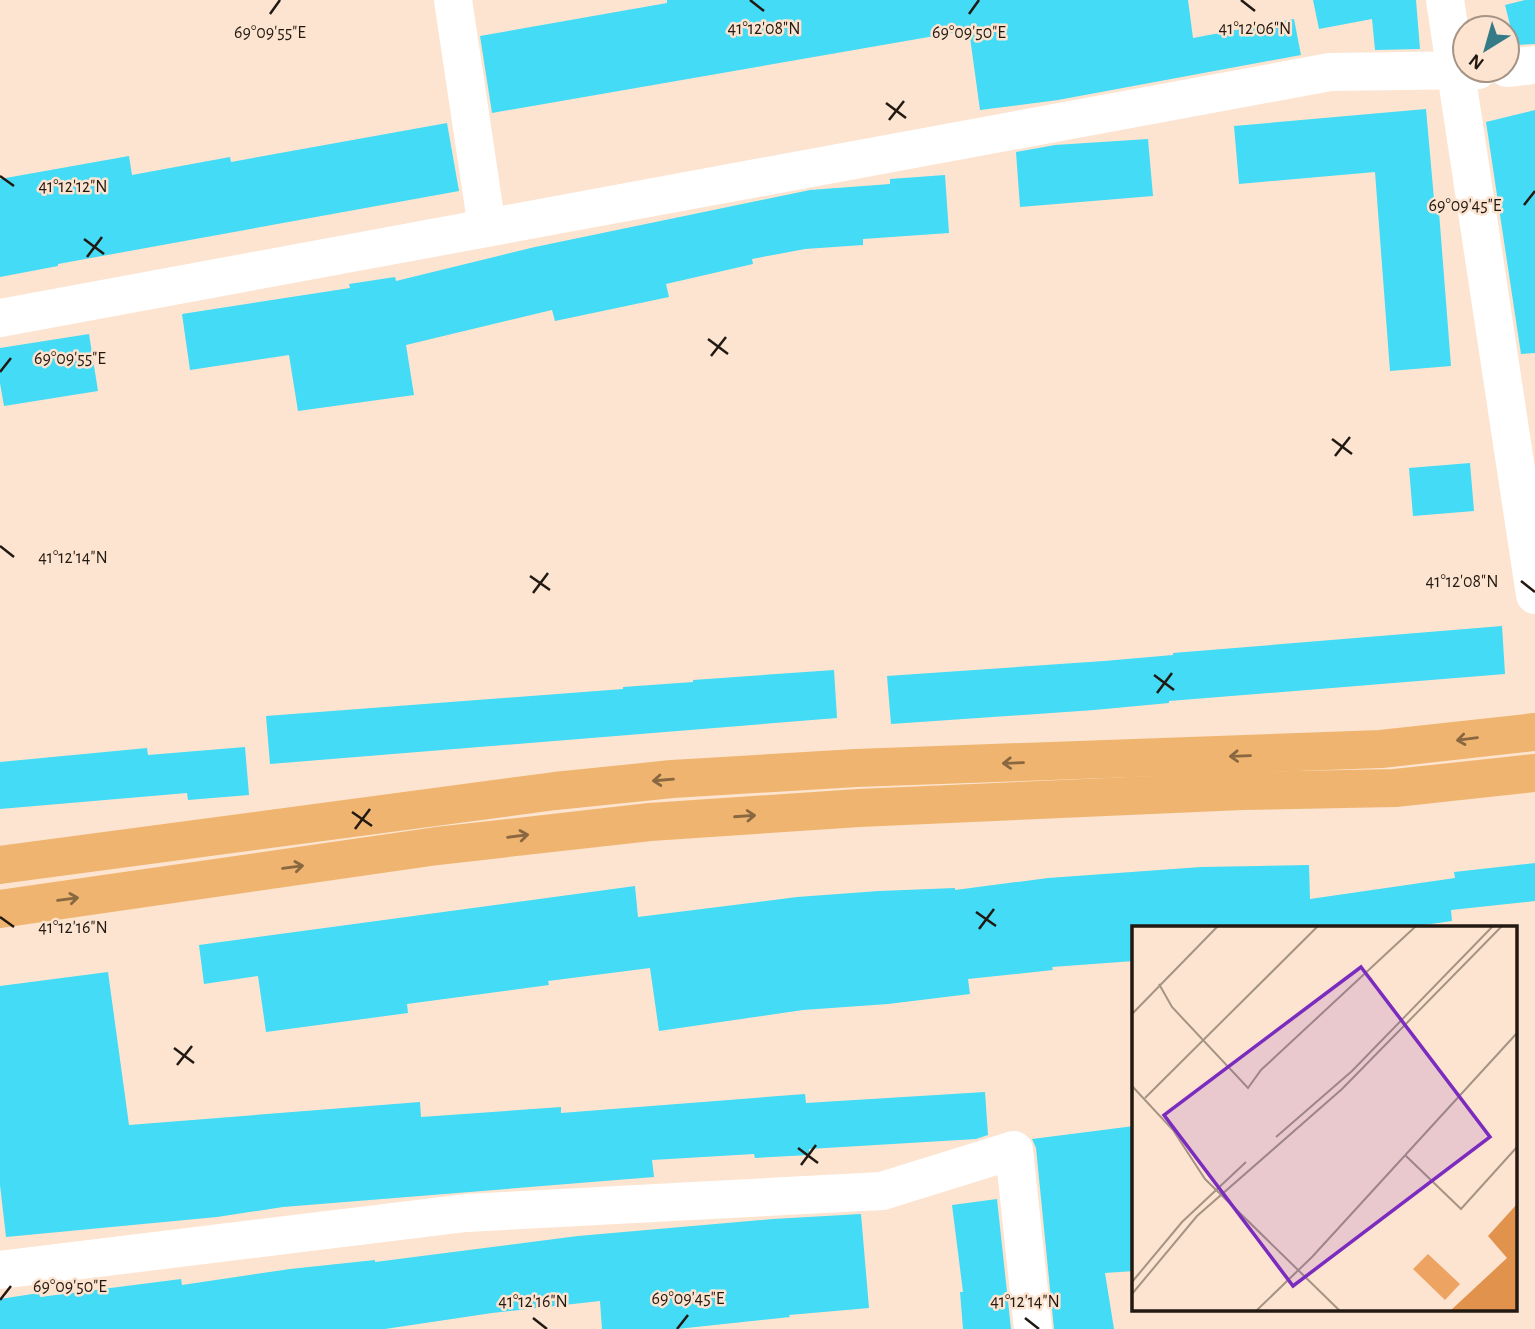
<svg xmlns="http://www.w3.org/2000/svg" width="1535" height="1329" font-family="'Alegreya Sans',sans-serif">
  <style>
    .building { fill: #43dbf5 }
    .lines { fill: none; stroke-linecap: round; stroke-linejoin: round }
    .minor { stroke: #fff; stroke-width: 38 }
    .major { stroke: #efb570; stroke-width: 38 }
    .oneway { stroke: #886741 }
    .ticks { fill: none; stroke: #221912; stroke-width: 2.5 }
    .inset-road { fill: none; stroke: #a59384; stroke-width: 2 }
    .view { fill: #7b2cbf; fill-opacity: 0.15; stroke: #7b2cbf; stroke-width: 3.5 }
    .inset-edge { fill: none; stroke: #221912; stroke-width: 3.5 }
    .ticks-label { font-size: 18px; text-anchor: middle; fill: #221912; stroke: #fde4d0; stroke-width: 5; stroke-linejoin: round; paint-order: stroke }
  </style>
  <rect width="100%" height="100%" fill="#fde4d0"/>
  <g class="building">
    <path d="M667 0H1188L1193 38 1294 19 1301 55 1058 100 980 110 969 30 492 113 480 36 667 3Z"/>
    <path d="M1313 0H1416L1420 49 1375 50 1372 19 1319 29Z"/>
    <path d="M1525 0H1535V44L1515 45 1505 5Z"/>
    <path d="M1426 109 1434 199H1438L1451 366 1390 371 1375 172 1239 184 1234 126Z"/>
    <path d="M1535 110V353L1521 354 1486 122Z"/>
    <path d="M447 123 459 191 58 264V266L0 277V179L129 156 132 175 230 157 231 162Z"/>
    <path d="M1148 139 1153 196 1020 207 1016 152 1055 145Z"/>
    <path d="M945 175 949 233 863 239V245L805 249 752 259 753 264 666 284 669 297 555 321 552 310 406 345 414 395 298 411 289 355 190 370 182 314 350 288 349 284 395 277 396 281 535 247 810 190 890 184V179Z"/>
    <path d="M89 334 98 391 4 406 0 383V348Z"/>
    <path d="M1470 463 1474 511 1413 516 1409 468Z"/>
    <path d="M1502 626 1505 674 1169 701V703L1094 710 891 724 887 676 1104 661 1173 655V653Z"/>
    <path d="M834 670 837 718 270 764 266 716 623 689V687L693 682V680Z"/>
    <path d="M245 747 249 795 188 800 187 793 0 809V762L147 748 148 755Z"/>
    <path d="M1535 863V901L1451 910 1452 921 1403 928H1134V961L1052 967 1053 970 968 979 970 994 888 1004 803 1010 659 1031 650 968 548 981 549 985 407 1004 408 1013 266 1032 258 976 204 984 199 945 635 886 638 917 797 897 879 891 955 888V890L1048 878 1201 867 1309 865 1310 899 1455 878 1454 872Z"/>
    <path d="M108 972 129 1125 420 1102 421 1117 561 1107V1113L805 1094 806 1103 985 1092 988 1135 976 1139 809 1149V1155L755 1158 754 1154 652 1160 654 1177 283 1207 217 1217 6 1237 0 1185V986Z"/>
    <path d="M1134 1126V1271L1105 1273 1114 1329H1054L1036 1148 1032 1139Z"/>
    <path d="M997 1199 1011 1329H963L960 1292H963L952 1205Z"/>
    <path d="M861 1214 869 1308 789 1315 790 1317 677 1329H602L600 1301 492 1313 385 1329H0V1299L39 1293 40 1297 181 1279 182 1285 290 1269 375 1260V1262L578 1236 773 1219Z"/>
  </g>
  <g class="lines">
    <g class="minor">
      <path d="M453 0 487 228"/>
      <path d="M1445 0 1535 595"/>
      <path d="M1507 68 1535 65"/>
      <path d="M0 318 1330 72 1478 70"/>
      <path d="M0 1270 466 1213 882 1191 1014 1150 1033 1329"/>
    </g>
    <g class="major">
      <path d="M0 865 555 791 672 779 856 768 1381 749 1535 732"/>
      <path d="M0 909 437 846 650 822 859 808 1242 791 1395 788 1535 773"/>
    </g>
  </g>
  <defs><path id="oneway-shaft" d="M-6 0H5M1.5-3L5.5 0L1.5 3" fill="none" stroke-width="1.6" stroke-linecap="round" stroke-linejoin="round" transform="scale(1.75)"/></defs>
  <g class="oneway">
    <use href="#oneway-shaft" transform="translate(1467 739) rotate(173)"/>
    <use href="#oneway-shaft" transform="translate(1240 756) rotate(178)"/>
    <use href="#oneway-shaft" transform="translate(1013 763) rotate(178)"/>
    <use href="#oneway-shaft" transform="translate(663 780) rotate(175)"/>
    <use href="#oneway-shaft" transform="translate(745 816) rotate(-4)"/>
    <use href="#oneway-shaft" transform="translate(518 836) rotate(-7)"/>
    <use href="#oneway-shaft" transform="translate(293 867) rotate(-8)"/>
    <use href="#oneway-shaft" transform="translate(68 899) rotate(-8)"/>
  </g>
  <path class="ticks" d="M750 0 764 11M1241 0 1255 11M270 14 280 0M969 14 979 0M886 103 906 118M889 120 904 101M0 176 14 186M1524 205 1535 191M84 239 104 254M87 257 102 237M708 339 728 354M711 356 726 337M0 372 11 358M1332 439 1352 454M1335 456 1350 437M0 546 14 557M530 576 550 590M1521 581 1535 592M533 593 548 573M1154 675 1174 690M1157 693 1172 673M352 812 372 826M355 829 370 809M976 912 996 926M0 917 14 927M979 929 994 909M174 1048 194 1063M177 1065 192 1046M798 1148 818 1163M801 1165 816 1145M0 1300 11 1286M533 1318 547 1329M1025 1318 1039 1329M677 1329 688 1315"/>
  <g transform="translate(1132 926)">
    <rect width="385" height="385" fill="#fde4d0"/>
    <path d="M296 328 328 358 313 374 281 343Z" fill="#eda362"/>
    <path d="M385 278V385H318L375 332 356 310Z" fill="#e1924c"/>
    <path class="inset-road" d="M27 58 40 81 116 162 129 144 284 0M0 88 86 0M0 160 41 204 73 253 208 385M13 172 186 0M144 211 220 145 361 0M273 229 329 283 385 221M0 356 50 296 114 236M0 368 65 290 210 163 370 0M124 385 180 331 385 107"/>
    <path class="view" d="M229 41 358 211 161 360 32 189Z"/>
    <rect width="385" height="385" class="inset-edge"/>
  </g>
  <g class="ticks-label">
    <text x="764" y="34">41°12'08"N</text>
    <text x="1255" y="34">41°12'06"N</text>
    <text x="270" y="38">69°09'55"E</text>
    <text x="969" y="38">69°09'50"E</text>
    <text x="73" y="192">41°12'12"N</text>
    <text x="1465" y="211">69°09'45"E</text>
    <text x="70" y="364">69°09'55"E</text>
    <text x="73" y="563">41°12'14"N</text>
    <text x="1462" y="587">41°12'08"N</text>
    <text x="73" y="933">41°12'16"N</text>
    <text x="70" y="1292">69°09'50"E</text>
    <text x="688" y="1304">69°09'45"E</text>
    <text x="533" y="1307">41°12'16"N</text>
    <text x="1025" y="1307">41°12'14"N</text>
  </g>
  <g transform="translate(1486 49) rotate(217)"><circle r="33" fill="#fde4d0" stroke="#a59384" stroke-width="2"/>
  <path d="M0-5L12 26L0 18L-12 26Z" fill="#347a87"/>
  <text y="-10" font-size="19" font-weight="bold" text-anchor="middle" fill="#221912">N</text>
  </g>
</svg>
